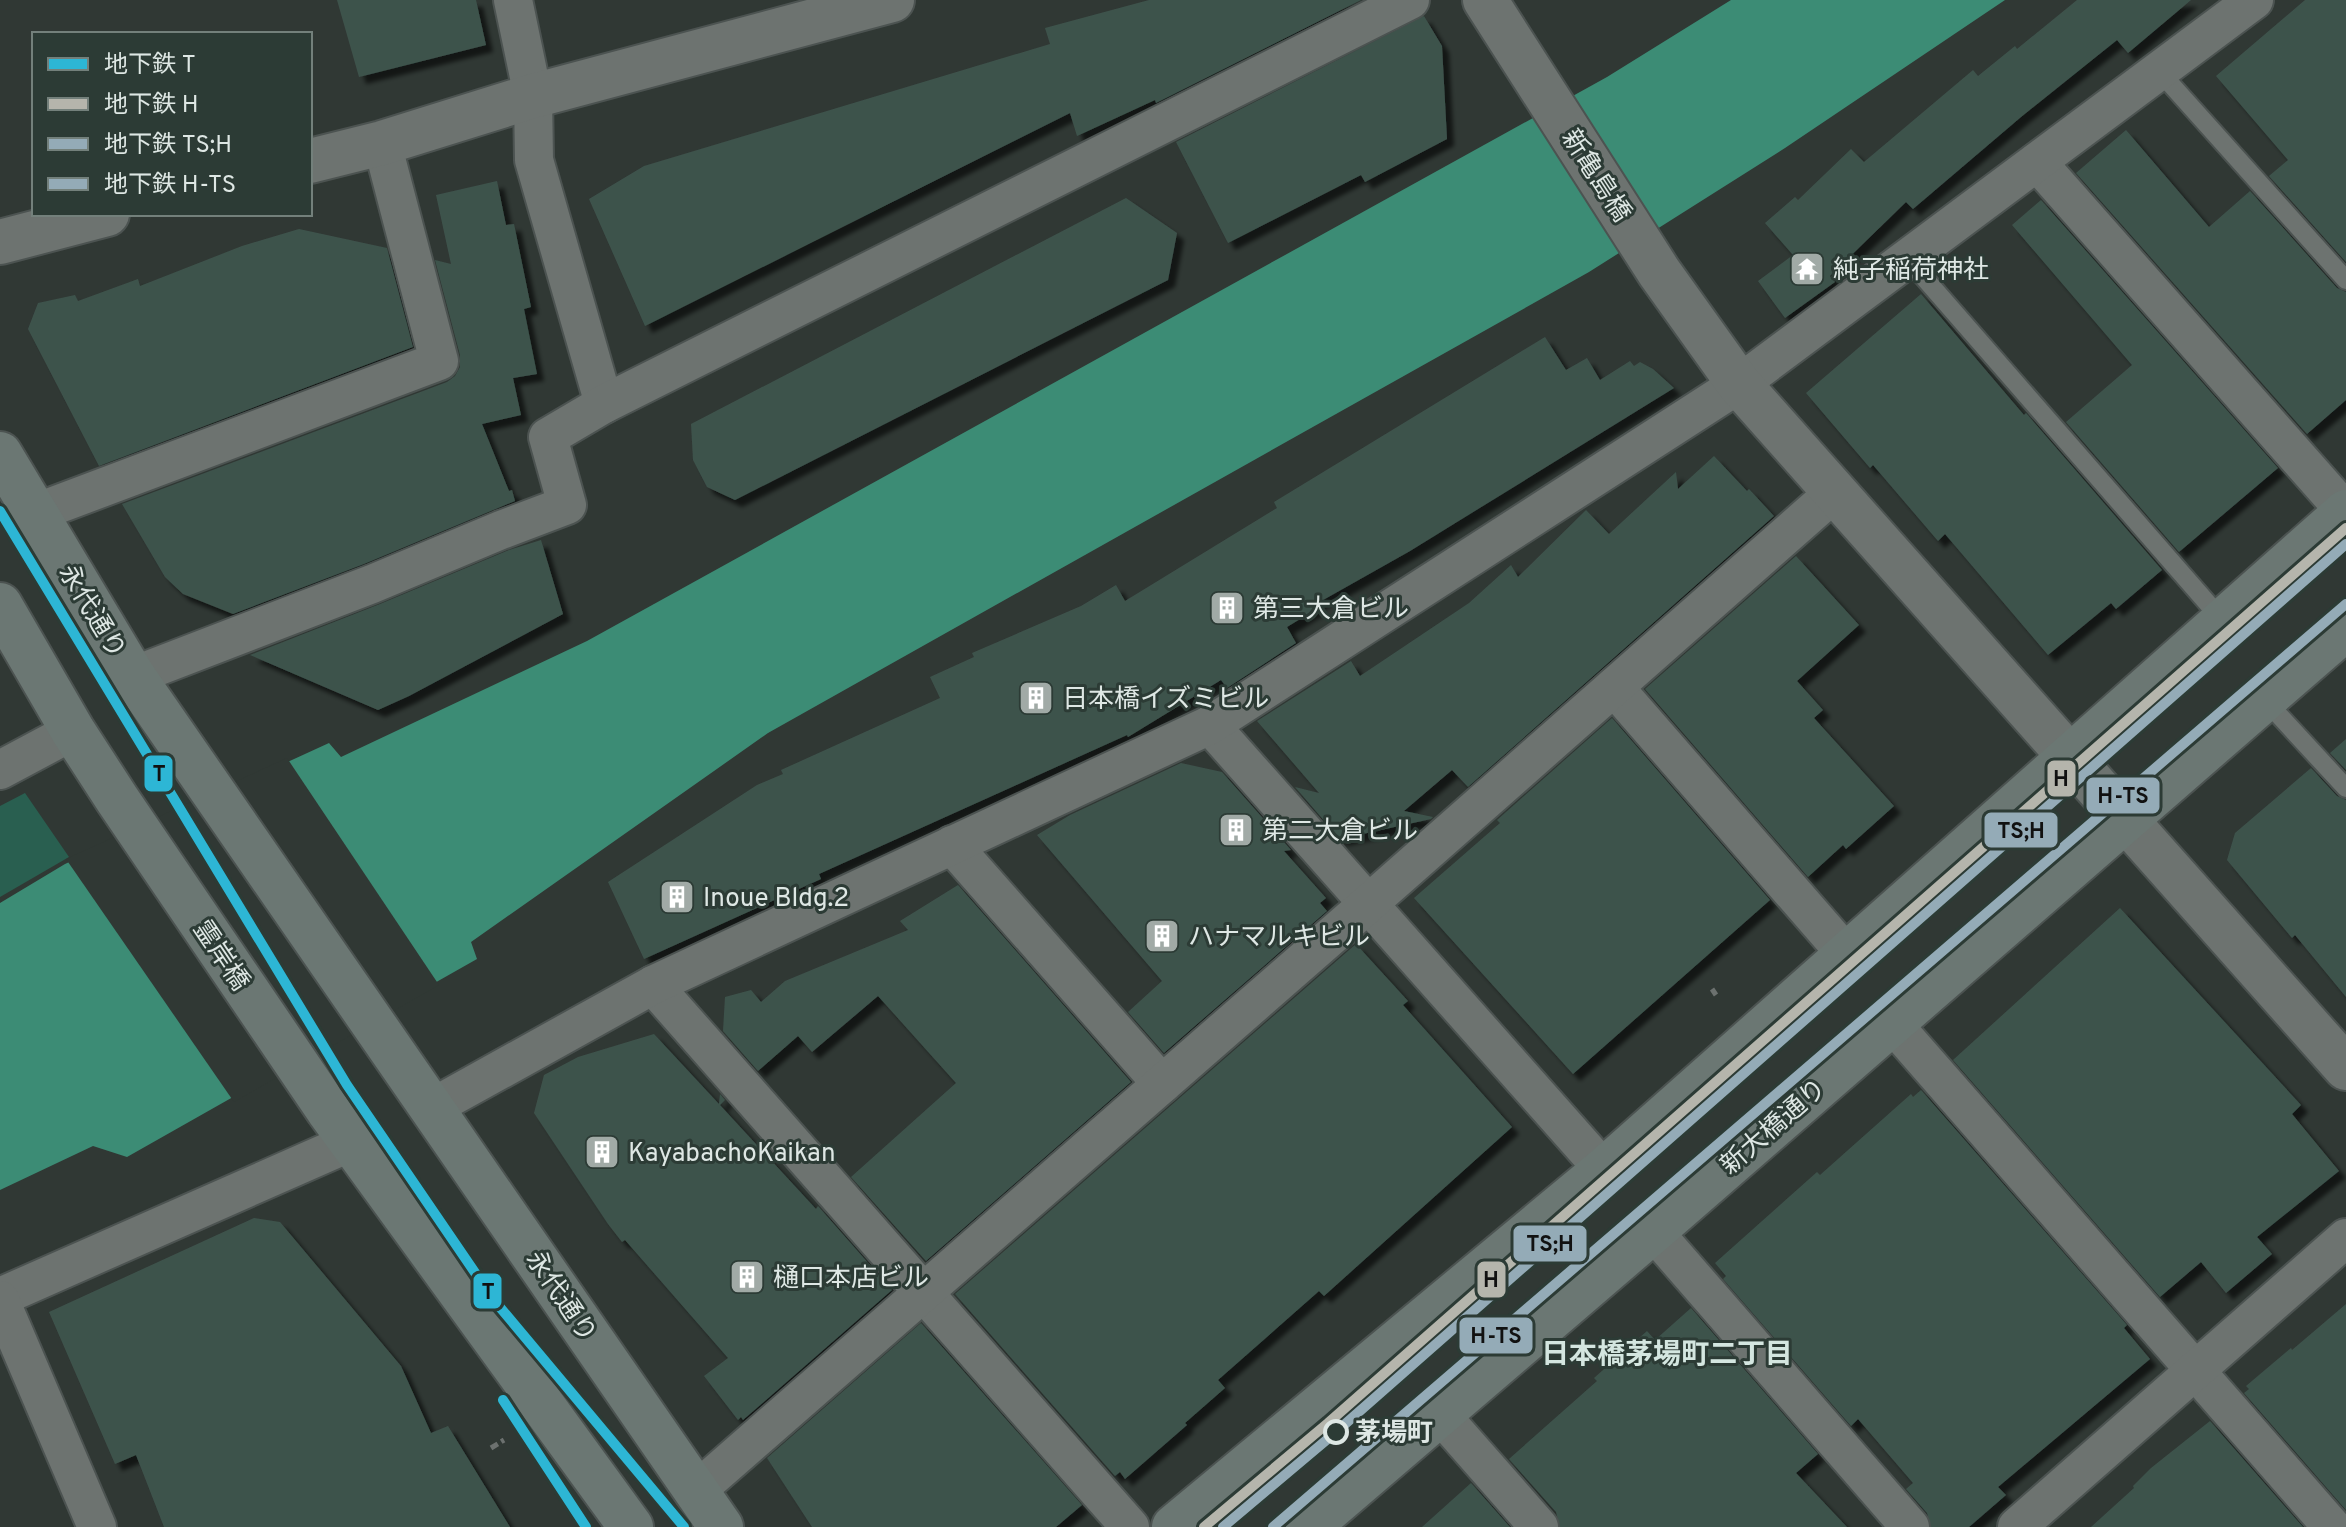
<svg xmlns="http://www.w3.org/2000/svg" width="2346" height="1527" font-family="Overpass,'Noto Sans JP',sans-serif">
  <style>
    .green { fill: #295f50 }
    .water { fill: #3c8c75 }
    .pier { fill: #303834 }
    .building { fill: #3e534c; filter: url(#shadow) }
    .lines { fill: none; stroke-linecap: round; stroke-linejoin: round }
    .service-casing { stroke: #4c5351; stroke-width: 22 }
    .minor-casing { stroke: #4c5351; stroke-width: 42 }
    .tertiary-casing { stroke: #4c5351; stroke-width: 48 }
    .primary-casing { stroke: #4c5351; stroke-width: 48 }
    .path { stroke: #6c716f; stroke-width: 5; stroke-dasharray: 8 4; stroke-linecap: butt }
    .service { stroke: #6d7370; stroke-width: 18 }
    .minor { stroke: #6d7370; stroke-width: 38 }
    .tertiary { stroke: #6d7370; stroke-width: 44 }
    .primary { stroke: #6b7773; stroke-width: 44 }
    .metro-1-casing { stroke: #2c3b35; stroke-width: 16 }
    .metro-2-casing { stroke: #2c3b35; stroke-width: 16 }
    .metro-3-casing { stroke: #2c3b35; stroke-width: 16 }
    .metro-4-casing { stroke: #2c3b35; stroke-width: 16 }
    .metro-1 { stroke: #2db6d5; stroke-width: 10 }
    .metro-2 { stroke: #b5b5ac; stroke-width: 10 }
    .metro-3 { stroke: #94abb7; stroke-width: 10 }
    .metro-4 { stroke: #94abb7; stroke-width: 10 }
    .stop-dot { fill: #2c3b35; stroke: #dee7e4; stroke-width: 4 }
    .labels { text-anchor: middle; stroke-width: 6; stroke-linejoin: round; paint-order: stroke }
    .street-label { font-size: 26px; fill: #dee7e4; stroke: #2c3b35 }
    .poi-label { font-size: 26px; fill: #dee7e4; stroke: #2c3b35; text-anchor: start }
    .stop-label { font-size: 26px; font-weight: bold; fill: #dee7e4; stroke: #2c3b35; text-anchor: start }
    .neighbourhood-label { font-size: 28px; font-weight: bold; fill: #d4e6e0; stroke: #2c3b35 }
    .line-badge { stroke: #2c3b35; stroke-width: 3 }
    .pale-badge-label { font-size: 22px; text-anchor: middle; font-weight: bold; fill: #111 }
  </style>
  <defs>
    <filter id="shadow"><feDropShadow dx="7" dy="7" stdDeviation="2" flood-color="#0009"/></filter>
  </defs>
  <rect width="100%" height="100%" fill="#303834"/>
  <path class="green" d="M25 793 69 857 0 897V806Z"/>
  <path class="water" d="M1731 0H2005L1785 148 1589 272 768 733 471 942 477 959 127 1157 93 1146 0 1190V903L65 864 329 743 341 757 587 641 1607 77Z"/>
  <path class="pier" d="M287 758 439 985 234 1102 66 859Z"/>
  <g class="building">
    <path d="M337 0H476L486 45 359 77Z"/>
    <path d="M1149 0H1361L1156 103 1155 100 1077 136 1070 113 645 326 589 199 644 166 1050 44 1045 28Z"/>
    <path d="M2077 0H2191L2128 53 2117 40 2021 117 1913 209 1906 202 1830 276 1835 282 1785 318 1758 281 1793 255 1765 223 1795 197 1798 200 1851 149 1864 162 1973 70 1978 76 2015 46 2017 49Z"/>
    <path d="M2305 0H2346V262L2269 176 2288 160 2216 76Z"/>
    <path d="M1424 16 1442 46 1447 139 1365 182 1361 175 1228 243 1176 142Z"/>
    <path d="M2126 130 2209 227 2250 191 2337 288 2346 292V400L2307 434 2076 173Z"/>
    <path d="M497 181 506 225 514 224 531 307 524 309 537 374 513 378 521 415 482 424 509 491 512 490 515 501 364 564 233 614 183 594 165 577 122 504 447 382 455 376 460 367V355L435 260 451 264 436 195Z"/>
    <path d="M1126 198 1177 233 1168 280 735 500 707 487 693 460 691 424Z"/>
    <path d="M2041 200 2278 468 2179 552 2066 422 2132 365 2012 225Z"/>
    <path d="M299 229 387 248 413 347 99 466 28 329 38 303 75 295 78 301 138 279 140 286 242 246Z"/>
    <path d="M1921 294 2024 415 2026 413 2162 570 2116 609 2111 603 2048 655 1945 534 1938 541 1873 465 1870 468 1806 393Z"/>
    <path d="M1545 337 1566 370 1587 358 1600 380 1630 361 1634 366 1640 362 1653 369 1674 388 1410 551 1316 604 1318 608 1287 627 1296 643 1227 688 1221 680 1128 737 1127 735 819 874 821 879 644 959 608 882 757 785 783 774 781 770 940 698 930 677 974 657 972 653 1081 606 1116 585 1125 601 1277 508 1274 502Z"/>
    <path d="M1714 456 1747 491 1749 489 1774 516 1468 787 1452 770 1404 811 1433 817 1431 819 1340 839 1295 787 1319 793 1257 721 1351 661 1360 676 1469 603 1511 565 1518 577 1586 510 1609 534 1676 472 1678 489Z"/>
    <path d="M541 540 563 614 409 696 378 710 250 655 380 604 509 550Z"/>
    <path d="M1796 556 1859 625 1797 681 1823 710 1814 718 1894 806 1846 849 1843 845 1808 877 1645 689Z"/>
    <path d="M1612 718 1770 900 1573 1074 1414 898 1500 823 1497 820Z"/>
    <path d="M2346 739V770L2330 753Z"/>
    <path d="M1181 763 1222 772 1291 850 1284 851 1326 898 1320 903 1327 911 1164 1053 1128 1012 1162 981 1037 835 1070 815Z"/>
    <path d="M2311 768 2337 796 2346 800V997L2295 935 2292 938 2227 860 2235 833Z"/>
    <path d="M958 885 1131 1082 926 1261 851 1177 956 1083 878 996 812 1052 798 1036 758 1071 723 1031 725 997 751 990 761 1002 785 981 908 930 900 921Z"/>
    <path d="M2120 908 2301 1105 2292 1114 2339 1171 2257 1237 2272 1254 2226 1293 2201 1262 2160 1297 1953 1060Z"/>
    <path d="M1356 944 1408 1001 1403 1005 1512 1127 1324 1296 1319 1291 1218 1380 1225 1388 1185 1423 1187 1425 1125 1479 1120 1472 1115 1476 955 1294Z"/>
    <path d="M654 1034 719 1104 720 1094 725 1100 720 1105 816 1209 818 1206 892 1290 743 1420 741 1417 738 1420 704 1376 728 1358 625 1240 622 1242 608 1224 534 1113 544 1075 578 1057Z"/>
    <path d="M1921 1090 2127 1325 2124 1328 2150 1359 1998 1487 2006 1495 1969 1527H1931L1927 1513 1906 1489 1913 1483 1858 1419 1851 1426 1723 1279 1726 1276 1715 1263 1817 1172 1820 1175 1911 1094 1913 1097Z"/>
    <path d="M254 1218 280 1222 401 1366 431 1433 448 1426 510 1527H164L136 1455 115 1464 49 1312Z"/>
    <path d="M2346 1304V1510L2244 1393 2249 1389 2246 1386 2291 1348 2292 1350Z"/>
    <path d="M1691 1308 1818 1454 1796 1473 1847 1527H1560L1556 1512 1509 1459 1597 1381 1594 1378 1647 1331 1655 1340Z"/>
    <path d="M921 1323 1082 1505 1056 1527H812L767 1458Z"/>
    <path d="M2210 1421 2303 1527H2091L2134 1488 2133 1486 2151 1468Z"/>
    <path d="M1471 1483 1510 1527H1422Z"/>
  </g>
  <g class="lines">
    <g class="service-casing">
      <g id="service">
        <path d="M2159 71 2346 280"/>
        <path d="M1907 258 2223 621"/>
        <path d="M2264 699 2346 788"/>
      </g>
    </g>
    <g class="minor-casing">
      <g id="minor">
        <path d="M513 0 533 96 534 160 604 404"/>
        <path d="M2037 162 2346 512"/>
        <path d="M35 513 439 361 382 143"/>
        <path d="M133 676 372 584 501 530 567 505 548 437 604 404 1410 0"/>
        <path d="M1614 687 1847 955"/>
        <path d="M1210 725 1604 1170"/>
        <path d="M0 770 73 731"/>
        <path d="M952 845 1162 1084"/>
        <path d="M653 985 1130 1527"/>
        <path d="M1891 1022 2332 1527"/>
        <path d="M433 1107 653 985 1210 725 1739 384 2254 0"/>
        <path d="M1653 1231 1910 1527"/>
        <path d="M0 1297 351 1142"/>
        <path d="M0 1300 97 1527"/>
        <path d="M1439 1413 1539 1527"/>
        <path d="M696 1491 1368 904 1835 492"/>
        <path d="M2017 1527 2346 1238"/>
      </g>
    </g>
    <g class="tertiary-casing">
      <g id="tertiary">
        <path d="M1485 0 1659 272 1739 384 2346 1068"/>
        <path d="M310 161 382 143 533 96 892 0"/>
        <path d="M0 242 107 214"/>
      </g>
    </g>
    <g class="primary-casing">
      <g id="primary">
        <path d="M0 454 133 676 721 1527"/>
        <path d="M0 605 73 731 117 799 328 1110 631 1527"/>
        <path d="M1174 1527 1604 1170 2346 512"/>
        <path d="M1308 1527 1653 1231 2346 628"/>
      </g>
    </g>
    <g class="path">
      <path d="M1712 989 1716 995"/>
      <path d="M491 1448 504 1440"/>
    </g>
    <use href="#service" class="service"/>
    <use href="#minor" class="minor"/>
    <use href="#tertiary" class="tertiary"/>
    <use href="#primary" class="primary"/>
    <g class="metro-1-casing">
      <g id="metro-1">
        <path d="M0 511 347 1085 493 1299 684 1527"/>
        <path d="M503 1400 586 1527"/>
      </g>
    </g>
    <g class="metro-2-casing">
      <path id="metro-2" d="M1204 1527 1328 1423 2346 528"/>
    </g>
    <g class="metro-3-casing">
      <path id="metro-3" d="M1223 1527 1336 1432 2346 544"/>
    </g>
    <g class="metro-4-casing">
      <path id="metro-4" d="M1273 1527 2346 604"/>
    </g>
    <use href="#metro-1" class="metro-1"/>
    <use href="#metro-2" class="metro-2"/>
    <use href="#metro-3" class="metro-3"/>
    <use href="#metro-4" class="metro-4"/>
  </g>
  <defs>
    <g id="temple-square" transform="scale(1.8)"><rect x="-9" y="-9" width="18" height="18" rx="4" fill="#a1aaa6" stroke="#2c3b35"/><path d="M0-6L5-2H3V0L6.5 2.5H4V6H1.5V3h-3V6H-4V2.5H-6.5L-3 0V-2H-5Z" fill="#fff"/></g>
    <g id="building-square" transform="scale(1.8)"><rect x="-9" y="-9" width="18" height="18" rx="4" fill="#a1aaa6" stroke="#2c3b35"/><path d="M-4-6H4V6H1V3H-1V6H-4ZM-2.5-4.3h1.7v1.8h-1.7ZM.8-4.3h1.7v1.8H.8ZM-2.5-1h1.7V.8h-1.7ZM.8-1h1.7V.8H.8Z" fill="#fff"/></g>
  </defs>
  <g fill-rule="evenodd">
    <use href="#temple-square" x="1807" y="269"/>
    <use href="#building-square" x="1227" y="608"/>
    <use href="#building-square" x="1036" y="698"/>
    <use href="#building-square" x="1236" y="830"/>
    <use href="#building-square" x="677" y="897"/>
    <use href="#building-square" x="1162" y="936"/>
    <use href="#building-square" x="602" y="1152"/>
    <use href="#building-square" x="747" y="1277"/>
  </g>
  <circle class="stop-dot" cx="1336" cy="1432" r="11"/>
  <g class="labels">
    <g class="street-label">
      <text transform="translate(1597 175) rotate(57)" y="9">新亀島橋</text>
      <text transform="translate(93 611) rotate(59)" y="9">永代通り</text>
      <text transform="translate(222 955) rotate(56)" y="9">霊岸橋</text>
      <text transform="translate(1773 1126) rotate(-41)" y="9">新大橋通り</text>
      <text transform="translate(562 1296) rotate(56)" y="9">永代通り</text>
    </g>
    <g class="poi-label">
      <text x="1833" y="278">純子稲荷神社</text>
      <text x="1253" y="617">第三大倉ビル</text>
      <text x="1062" y="707">日本橋イズミビル</text>
      <text x="1262" y="839">第二大倉ビル</text>
      <text x="703" y="906">Inoue Bldg.2</text>
      <text x="1188" y="945">ハナマルキビル</text>
      <text x="628" y="1161">KayabachoKaikan</text>
      <text x="773" y="1286">樋口本店ビル</text>
    </g>
    <g class="stop-label">
      <text x="1355" y="1441">茅場町</text>
    </g>
    <g class="neighbourhood-label">
      <text x="1667" y="1363">日本橋茅場町二丁目</text>
    </g>
  </g>
  <g class="line-badge">
    <rect x="143" y="754" width="31" height="39" rx="8" fill="#2db6d5"/>
    <rect x="2046" y="759" width="31" height="39" rx="8" fill="#b5b5ac"/>
    <rect x="2085" y="776" width="76" height="39" rx="8" fill="#94abb7"/>
    <rect x="1983" y="811" width="76" height="38" rx="8" fill="#94abb7"/>
    <rect x="1512" y="1224" width="76" height="39" rx="8" fill="#94abb7"/>
    <rect x="1476" y="1260" width="31" height="39" rx="8" fill="#b5b5ac"/>
    <rect x="472" y="1272" width="31" height="38" rx="8" fill="#2db6d5"/>
    <rect x="1458" y="1316" width="76" height="39" rx="8" fill="#94abb7"/>
  </g>
  <g class="pale-badge-label">
    <text x="159" y="781">T</text>
    <text x="2061" y="786">H</text>
    <text x="2123" y="803">H-TS</text>
    <text x="2021" y="838">TS;H</text>
    <text x="1550" y="1251">TS;H</text>
    <text x="1491" y="1287">H</text>
    <text x="488" y="1299">T</text>
    <text x="1496" y="1343">H-TS</text>
  </g>
  <rect x="32" y="32" width="280" height="184" fill="#2c3b35" stroke="#73807b" stroke-width="2"/>
  <rect x="48" y="58" width="40" height="12" fill="#2db6d5" stroke="#73807b" stroke-width="2"/>
  <text x="104" y="72" font-size="24" fill="#dee7e4">地下鉄 T</text>
  <rect x="48" y="98" width="40" height="12" fill="#b5b5ac" stroke="#73807b" stroke-width="2"/>
  <text x="104" y="112" font-size="24" fill="#dee7e4">地下鉄 H</text>
  <rect x="48" y="138" width="40" height="12" fill="#94abb7" stroke="#73807b" stroke-width="2"/>
  <text x="104" y="152" font-size="24" fill="#dee7e4">地下鉄 TS;H</text>
  <rect x="48" y="178" width="40" height="12" fill="#94abb7" stroke="#73807b" stroke-width="2"/>
  <text x="104" y="192" font-size="24" fill="#dee7e4">地下鉄 H-TS</text>
</svg>
